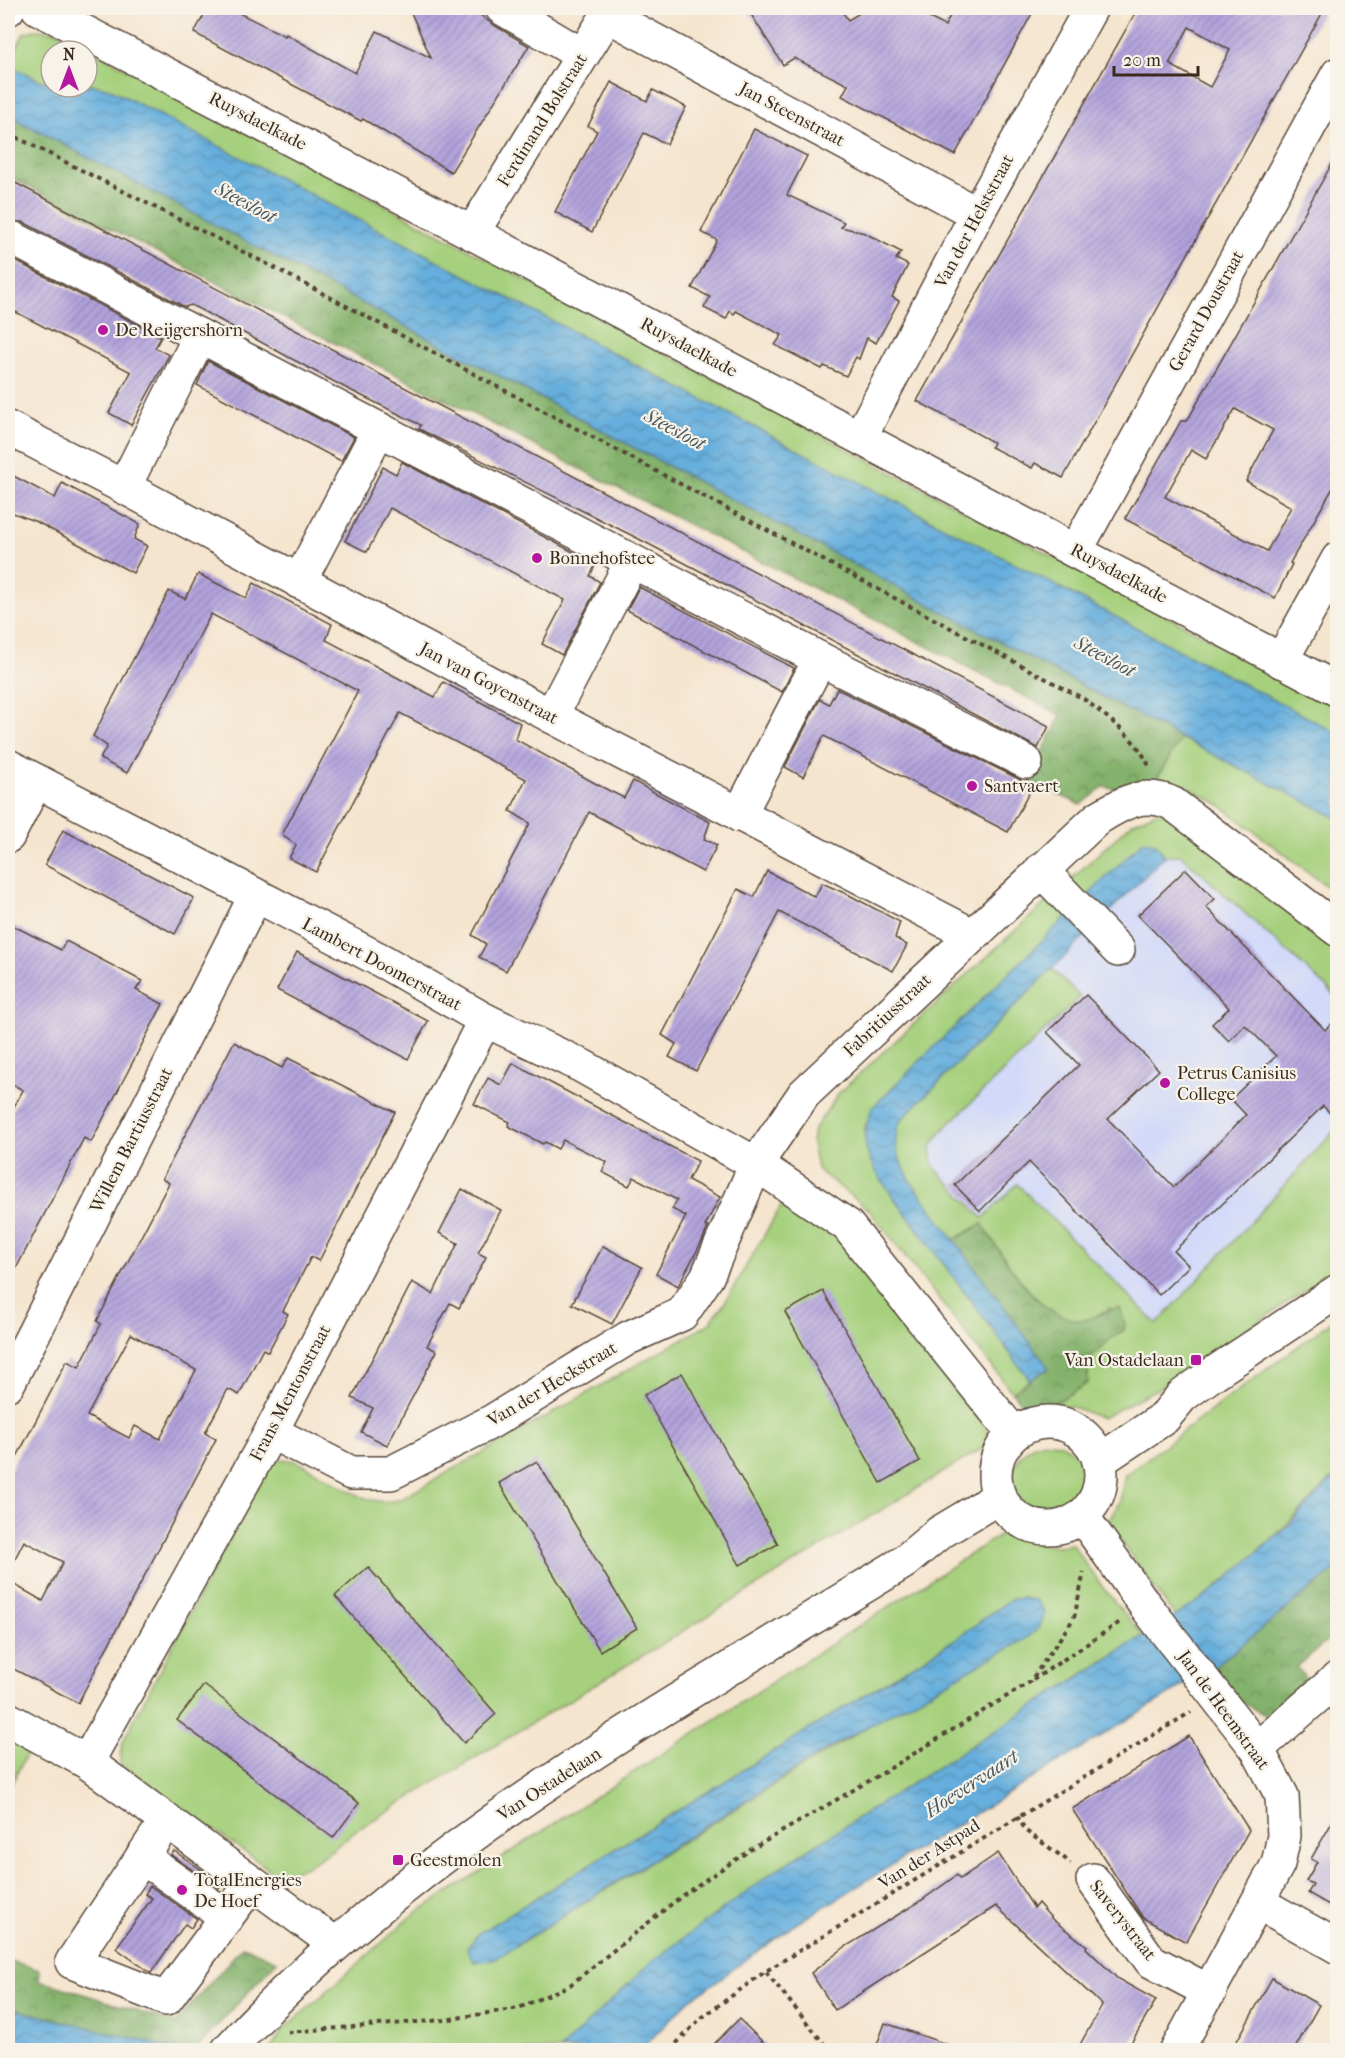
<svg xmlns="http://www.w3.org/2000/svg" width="1345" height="2058" font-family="'IM FELL French Canon',serif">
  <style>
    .built { fill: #d2d9f9 }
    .grass { fill: #a6d07d; stroke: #707d4e; stroke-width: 1.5; fill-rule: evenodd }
    .forest { fill: url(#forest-crowns); stroke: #606e45; stroke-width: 1.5 }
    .water { fill: url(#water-waves); stroke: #506c7e; stroke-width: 1.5 }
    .building { fill: url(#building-hatch); fill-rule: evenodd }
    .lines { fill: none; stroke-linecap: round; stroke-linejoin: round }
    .minor-casing { stroke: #574639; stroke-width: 36 }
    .path { stroke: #574639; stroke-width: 4; stroke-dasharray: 4.5 4.5; stroke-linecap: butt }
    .minor { stroke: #fff; stroke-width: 33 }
    .poi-dot { fill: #b5179e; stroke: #f7f3e8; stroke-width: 2 }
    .labels { text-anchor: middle; stroke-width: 4.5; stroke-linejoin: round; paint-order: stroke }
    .street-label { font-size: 18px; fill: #3b2a1e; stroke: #f7f3e8 }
    .poi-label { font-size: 18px; fill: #3b2a1e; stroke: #f7f3e8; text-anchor: start }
    .water-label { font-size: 20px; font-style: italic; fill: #4a5861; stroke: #f7f3e8 }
  </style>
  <defs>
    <pattern id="forest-crowns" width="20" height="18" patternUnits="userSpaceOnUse" patternTransform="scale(1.5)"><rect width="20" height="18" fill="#84b26c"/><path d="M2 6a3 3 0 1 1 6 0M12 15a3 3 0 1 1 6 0" fill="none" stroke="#6d9158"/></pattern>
    <pattern id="water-waves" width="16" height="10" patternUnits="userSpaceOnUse" patternTransform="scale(1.5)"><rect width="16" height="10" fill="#65aedd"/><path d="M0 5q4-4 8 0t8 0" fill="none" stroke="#548eb3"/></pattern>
    <pattern id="building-hatch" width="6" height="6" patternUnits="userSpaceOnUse" patternTransform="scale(1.5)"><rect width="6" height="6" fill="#b2a3dd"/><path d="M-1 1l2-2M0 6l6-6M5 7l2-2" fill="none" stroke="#9285b3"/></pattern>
  </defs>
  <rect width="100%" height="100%" fill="#f7f3e8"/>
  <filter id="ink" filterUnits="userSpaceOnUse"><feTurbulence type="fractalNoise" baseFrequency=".0167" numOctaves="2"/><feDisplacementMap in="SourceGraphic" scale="12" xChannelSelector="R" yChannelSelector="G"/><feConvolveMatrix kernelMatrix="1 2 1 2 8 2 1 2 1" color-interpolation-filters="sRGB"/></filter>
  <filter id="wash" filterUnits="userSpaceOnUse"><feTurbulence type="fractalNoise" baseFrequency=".008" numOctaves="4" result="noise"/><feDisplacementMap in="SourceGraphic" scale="24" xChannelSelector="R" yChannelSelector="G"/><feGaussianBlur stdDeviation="1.35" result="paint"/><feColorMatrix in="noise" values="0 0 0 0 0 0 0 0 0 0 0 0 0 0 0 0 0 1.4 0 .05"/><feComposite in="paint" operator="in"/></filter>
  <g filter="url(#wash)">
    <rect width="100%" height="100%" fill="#f5e5cf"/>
    <path class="built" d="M1181 854 1337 997V1128L1157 1324 1017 1184 983 1218 932 1166 931 1147 942 1131 1080 996 1052 969 1165 856Z"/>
    <g class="grass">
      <path d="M35 30 56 31 736 391 1337 705V733L112 90 87 83V51H51V81H42L8 65 24 33Z"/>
      <path d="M1181 738 1337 818V894L1217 803 1186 786 1154 783Z"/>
      <path d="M1156 812H1168L1337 939V997L1181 855 1165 856 1155 843 865 1125C863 1148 870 1161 881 1180L1030 1380 1012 1392 868 1209 817 1169 812 1143 814 1129 839 1093 1132 823Z"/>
      <path d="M1052 969 1080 997 942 1131 931 1147 933 1166 983 1218 1017 1184 1157 1324 1337 1128V1269L1168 1383 1102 1418 1072 1407 1049 1406 1088 1383V1361L1110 1339 1124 1330 1110 1308C1102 1313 1093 1318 1084 1320 1042 1327 1002 1253 982 1224L954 1240C936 1216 893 1168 894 1138 895 1132 898 1126 901 1120Z"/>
      <path d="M784 1201 848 1238 983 1419 993 1442 355 1831C327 1854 314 1868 277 1875L120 1764 122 1745 127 1733 271 1459C279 1459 288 1459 295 1461 327 1473 365 1512 401 1499L709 1324 724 1304Z"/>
      <path d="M1337 1317V1473C1287 1526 1236 1576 1176 1618L1111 1528 1109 1520 1120 1501 1125 1475Z"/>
      <circle cx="1049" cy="1478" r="36"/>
      <path d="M1009 1529C1028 1544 1049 1549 1072 1544L1104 1589 1143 1636 776 1870 650 1963 560 2050H271L281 2032 413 1915ZM1022 1598 899 1707 493 1960 467 1948 479 1933 954 1640 1010 1600Z"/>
      <path d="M8 1735 30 1747 8 1791Z"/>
    </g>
    <g class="forest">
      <path d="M8 115 1181 738 1154 783 1127 790 1103 787 1081 805 1028 780 1061 715 8 176Z"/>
      <path d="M982 1224C1006 1258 1033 1317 1080 1320 1094 1321 1106 1308 1120 1308L1125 1325 1124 1330 1110 1339 1088 1361V1383L1049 1406 1027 1411 1012 1392 1048 1368 954 1240Z"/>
      <path d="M1337 1568V1632L1297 1667 1311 1686 1265 1715 1239 1701 1214 1667Z"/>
      <path d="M243 1946 277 1961 195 2050H180L8 2008V1960L40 1970 39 1980 175 2023Z"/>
    </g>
    <g class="water">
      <path d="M8 65 41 81H51V87H87V83L112 90 1337 733V818L1181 738 8 115Z"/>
      <path d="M1143 841 1155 843 1165 856 901 1120C889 1145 900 1161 912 1183L1049 1368 1030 1380 881 1180C864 1152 860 1140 872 1108Z"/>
      <path d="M1337 1474V1568L1214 1667 796 1924 689 2001 640 2050H560L650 1963 776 1870 1208 1595 1287 1527Z"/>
      <path d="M1022 1598 1036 1600 1044 1611C1044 1625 1035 1632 1024 1640L834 1745 493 1960 474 1962 467 1949 479 1933 954 1640 1010 1600Z"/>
      <path d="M8 2008 180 2050H8Z"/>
    </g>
    <g id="blocks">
      <g class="building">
        <path d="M208 8H229L285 36 286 34 355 73 377 31 431 58 409 8H471L492 24 529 46 451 172 363 119 361 121 194 33Z"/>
        <path d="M747 8H840L848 20 868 8H910L945 26 954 8H1035L955 155 842 96 848 85 794 58 783 65Z"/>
        <path d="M1138 8H1325L1063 478 1035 463 1032 468 991 447 993 442 917 401ZM1189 27 1230 50 1210 87 1169 64Z"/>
        <path d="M611 82 647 101 653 90 686 107 667 144 644 133 592 232 555 212 597 131 588 126Z"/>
        <path d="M754 129 807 156 787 195 844 222 841 227 865 233 901 252 896 259 908 265 892 297 899 301 876 343 867 338 859 359 856 357 846 376 824 366 822 369 775 345 782 335 736 311 734 314 730 311 726 319 704 308 710 297 692 288 717 240 701 232Z"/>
        <path d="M1338 153V479L1290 563 1292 564 1275 598 1125 519 1181 421H1187ZM1235 409 1273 430 1246 481 1291 507 1267 551 1165 497 1191 450 1206 459Z"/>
        <path d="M8 179 1049 726 1038 748 637 538 419 429 421 425 344 387 203 311 191 305 185 307 23 222H8Z"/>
        <path d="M8 257 161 337 155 348 169 355 131 425 109 413 131 372 8 308Z"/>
        <path d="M208 361 354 437 341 461 197 385Z"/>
        <path d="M402 462 596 564 590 576 600 582 562 655 542 644 565 600 390 508 367 552 345 541 383 467 396 474Z"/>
        <path d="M8 473 55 498 62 483 140 524 134 539 147 546 133 573 37 522 8 511Z"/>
        <path d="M198 574 246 598 254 583 332 624 326 640 402 680 435 697 443 682 490 707 520 723 515 739 602 787 624 798 633 781 710 822 704 839 717 845 703 872 589 812 506 971 479 957 486 944 472 935 530 823 510 811 526 779 400 713 316 872 289 858 296 845 282 835 358 691 211 614 127 773 100 759 107 746 93 736 169 591 185 599Z"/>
        <path d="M639 587 794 668 782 692 627 610Z"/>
        <path d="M837 689 1021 780 1020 783 1031 789 1008 832 824 736 803 777 785 767 820 699 829 704Z"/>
        <path d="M63 830 194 898 175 934 45 865Z"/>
        <path d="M1186 869 1215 899 1206 907 1325 1030 1338 1018V1121L1323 1106 1174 1251 1189 1266 1159 1295 1029 1162 980 1211 955 1185 1079 1065 1047 1032 1086 995 1159 1070 1108 1119 1174 1187 1246 1115 1231 1099 1276 1056 1245 1025 1229 1041 1212 1024 1229 1008 1138 915Z"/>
        <path d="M767 871 815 897 822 883 851 896 900 922 895 938 907 945 893 971 779 912 696 1071 669 1057 676 1044 662 1035 738 889 754 897Z"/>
        <path d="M8 923 61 950 66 941 142 981 136 990 163 1004 91 1142 84 1138 8 1284V1118L23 1090 8 1082Z"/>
        <path d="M297 952 428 1021 408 1059 277 990Z"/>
        <path d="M234 1042 282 1068 288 1058 395 1112 319 1261 311 1257 283 1311 288 1314 268 1352 263 1349 239 1395 228 1389 205 1433 216 1439 78 1703 8 1666V1581L43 1601 63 1562 24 1541 8 1572V1474L67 1361 79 1367 101 1324 97 1321 169 1183 162 1179ZM131 1334 196 1370 160 1439 135 1426 129 1438 87 1416Z"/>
        <path d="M513 1063 698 1161 688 1180 720 1197 705 1226 708 1227 702 1241 678 1286 656 1274 686 1216 672 1209 677 1200 634 1177 629 1186 602 1172 607 1162 563 1140 558 1149 545 1142 543 1144 508 1126 510 1122 474 1104 488 1078 501 1085Z"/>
        <path d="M462 1189 501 1210 478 1253 486 1257 459 1308 450 1303 427 1346 437 1351 387 1445 361 1432 373 1408 352 1398 412 1282 433 1294 458 1243 439 1233Z"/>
        <path d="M603 1246 642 1267 612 1324 572 1304Z"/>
        <path d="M823 1291 920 1461 881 1483 785 1312Z"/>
        <path d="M682 1373 778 1544 740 1565 644 1395Z"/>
        <path d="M537 1461 637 1628 600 1651 499 1483Z"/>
        <path d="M368 1567 496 1714 464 1743 335 1596Z"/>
        <path d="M204 1685 359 1803 333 1838 177 1720Z"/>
        <path d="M1189 1736 1249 1830 1186 1942 1143 1918 1072 1809Z"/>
        <path d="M1338 1812V1910L1308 1893 1313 1884 1306 1881 1317 1862 1311 1859Z"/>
        <path d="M174 1851 222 1884 219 1888 171 1855Z"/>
        <path d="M998 1853 1034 1908 1038 1903 1053 1920 1087 1946 1086 1948 1118 1979 1156 2000 1127 2050H1077L1102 2005 996 1906 835 2010 811 1973 845 1947 922 1900 957 1875 960 1879Z"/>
        <path d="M150 1886 197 1919 191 1928 185 1924 151 1973 116 1948 152 1898 145 1894Z"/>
        <path d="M1272 1978 1319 2005 1294 2050H1232Z"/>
        <path d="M739 2019 771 2050H708Z"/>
        <path d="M885 2023 955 2047V2050H875Z"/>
      </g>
    </g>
  </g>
  <g filter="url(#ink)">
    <use href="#blocks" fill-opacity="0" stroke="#574639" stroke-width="1.5"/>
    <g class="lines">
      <g class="minor-casing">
        <g id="minor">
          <path d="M38 8 472 233 1338 690"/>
          <path d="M502 8 582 55"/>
          <path d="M8 9V8"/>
          <path d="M607 15 977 214"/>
          <path d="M472 233 612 8"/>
          <path d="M14 239 820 659 1026 762"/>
          <path d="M8 428 124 487 551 716 972 935"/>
          <path d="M860 437 977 214 1091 8"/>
          <path d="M124 487 200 336"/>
          <path d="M1076 550 1338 74"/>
          <path d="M299 582 379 429"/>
          <path d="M1281 661 1338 559"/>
          <path d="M551 716 632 561"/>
          <path d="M8 766 386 963 485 1020 582 1066 756 1164 847 1225 1014 1434"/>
          <path d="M739 815 820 659"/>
          <path d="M8 836 36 781"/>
          <path d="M1041 870 1118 950"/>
          <path d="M8 1384 255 897"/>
          <circle cx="1048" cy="1475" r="53"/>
          <path d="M271 1432 351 1473H391L491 1422 628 1338 682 1314 707 1277 756 1164 804 1094 1098 818C1122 803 1144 790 1173 804L1338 930"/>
          <path d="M1099 1461 1164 1418 1182 1396 1214 1373 1338 1291"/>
          <path d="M1082 1516 1145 1605 1257 1749 1282 1796 1284 1836 1278 1864 1177 2050"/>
          <path d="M8 1719 87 1762 334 1943"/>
          <path d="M1257 1749 1338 1678"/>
          <path d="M87 1762 271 1432 485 1020"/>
          <path d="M167 1820 72 1962 166 1999 252 1883"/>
          <path d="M142 1857 227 1917"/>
          <path d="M1093 1880 1151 1961 1210 1992"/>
          <path d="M1259 1903 1338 1947"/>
          <path d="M228 2050C417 1842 668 1708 904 1562L939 1533 999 1497"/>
        </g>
      </g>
      <g class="path">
        <path d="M8 133 275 268 1084 699C1109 719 1137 738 1150 768"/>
        <path d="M1033 1680 1120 1622"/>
        <path d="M1017 1816 1026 1831 1071 1863"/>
        <path d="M766 1972 829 2050"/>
        <path d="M288 2032 444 2020 519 2008 570 1985 683 1895 750 1850 881 1774 1030 1682 1074 1618 1084 1572"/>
        <path d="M670 2050 700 2019 766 1971 1191 1712"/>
      </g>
      <use href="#minor" class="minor"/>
    </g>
  </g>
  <g class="poi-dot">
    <circle cx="103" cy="330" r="6"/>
    <circle cx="537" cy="558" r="6"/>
    <circle cx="972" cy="786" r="6"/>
    <circle cx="1165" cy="1083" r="6"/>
    <rect x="1190" y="1354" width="12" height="12" rx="3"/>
    <rect x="392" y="1854" width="12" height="12" rx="3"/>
    <circle cx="182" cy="1890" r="6"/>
  </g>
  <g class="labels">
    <g class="street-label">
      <text transform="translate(792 114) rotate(28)" y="6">Jan Steenstraat</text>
      <text transform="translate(542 120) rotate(-58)" y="6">Ferdinand Bolstraat</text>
      <text transform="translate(258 121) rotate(27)" y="6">Ruysdaelkade</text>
      <text transform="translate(974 221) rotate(-62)" y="6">Van der Helststraat</text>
      <text transform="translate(1206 311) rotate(-61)" y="6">Gerard Doustraat</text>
      <text transform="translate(689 347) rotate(28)" y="6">Ruysdaelkade</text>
      <text transform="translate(1119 573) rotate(28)" y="6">Ruysdaelkade</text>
      <text transform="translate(489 683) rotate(28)" y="6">Jan van Goyenstraat</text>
      <text transform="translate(382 964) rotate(28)" y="6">Lambert Doomerstraat</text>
      <text transform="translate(887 1015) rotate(-43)" y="6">Fabritiusstraat</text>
      <text transform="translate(131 1140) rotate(-63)" y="6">Willem Bartiusstraat</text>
      <text transform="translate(552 1384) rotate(-31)" y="6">Van der Heckstraat</text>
      <text transform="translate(290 1393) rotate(-62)" y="6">Frans Mentonstraat</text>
      <text transform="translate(1224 1710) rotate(54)" y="6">Jan de Heemstraat</text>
      <text transform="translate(549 1784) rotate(-33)" y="6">Van Ostadelaan</text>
      <text transform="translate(929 1854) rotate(-32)" y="6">Van der Astpad</text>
      <text transform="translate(1123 1920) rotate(52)" y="6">Saverystraat</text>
    </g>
    <g class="poi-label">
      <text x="115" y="336">De Reijgershorn</text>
      <text x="549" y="564">Bonnehofstee</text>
      <text x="984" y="792">Santvaert</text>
      <text x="1177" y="1079">Petrus Canisius<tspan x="1177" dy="21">College</tspan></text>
      <text x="1184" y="1366" text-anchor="end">Van Ostadelaan</text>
      <text x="410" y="1866">Geestmolen</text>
      <text x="194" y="1886">TotalEnergies<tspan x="194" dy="21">De Hoef</tspan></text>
    </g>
    <g class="water-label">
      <text transform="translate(246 202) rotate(28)" y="7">Steesloot</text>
      <text transform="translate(675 429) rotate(28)" y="7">Steesloot</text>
      <text transform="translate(1105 656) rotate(28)" y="7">Steesloot</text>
      <text transform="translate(971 1783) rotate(-33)" y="7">Hoevervaart</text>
    </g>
  </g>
  <rect width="1345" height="2058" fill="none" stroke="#f7f3e8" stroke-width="30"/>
  <g transform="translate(69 69)"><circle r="28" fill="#f7f3e8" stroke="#aca397" stroke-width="1.5"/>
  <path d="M0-4.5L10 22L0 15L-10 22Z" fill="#b5179e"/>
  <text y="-9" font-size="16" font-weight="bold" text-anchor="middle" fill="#3b2a1e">N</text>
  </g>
  <path d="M1114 66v9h84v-9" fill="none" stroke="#3b2a1e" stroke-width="3"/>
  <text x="1123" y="66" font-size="18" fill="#3b2a1e" stroke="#f7f3e8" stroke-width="4.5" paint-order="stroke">20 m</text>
</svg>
